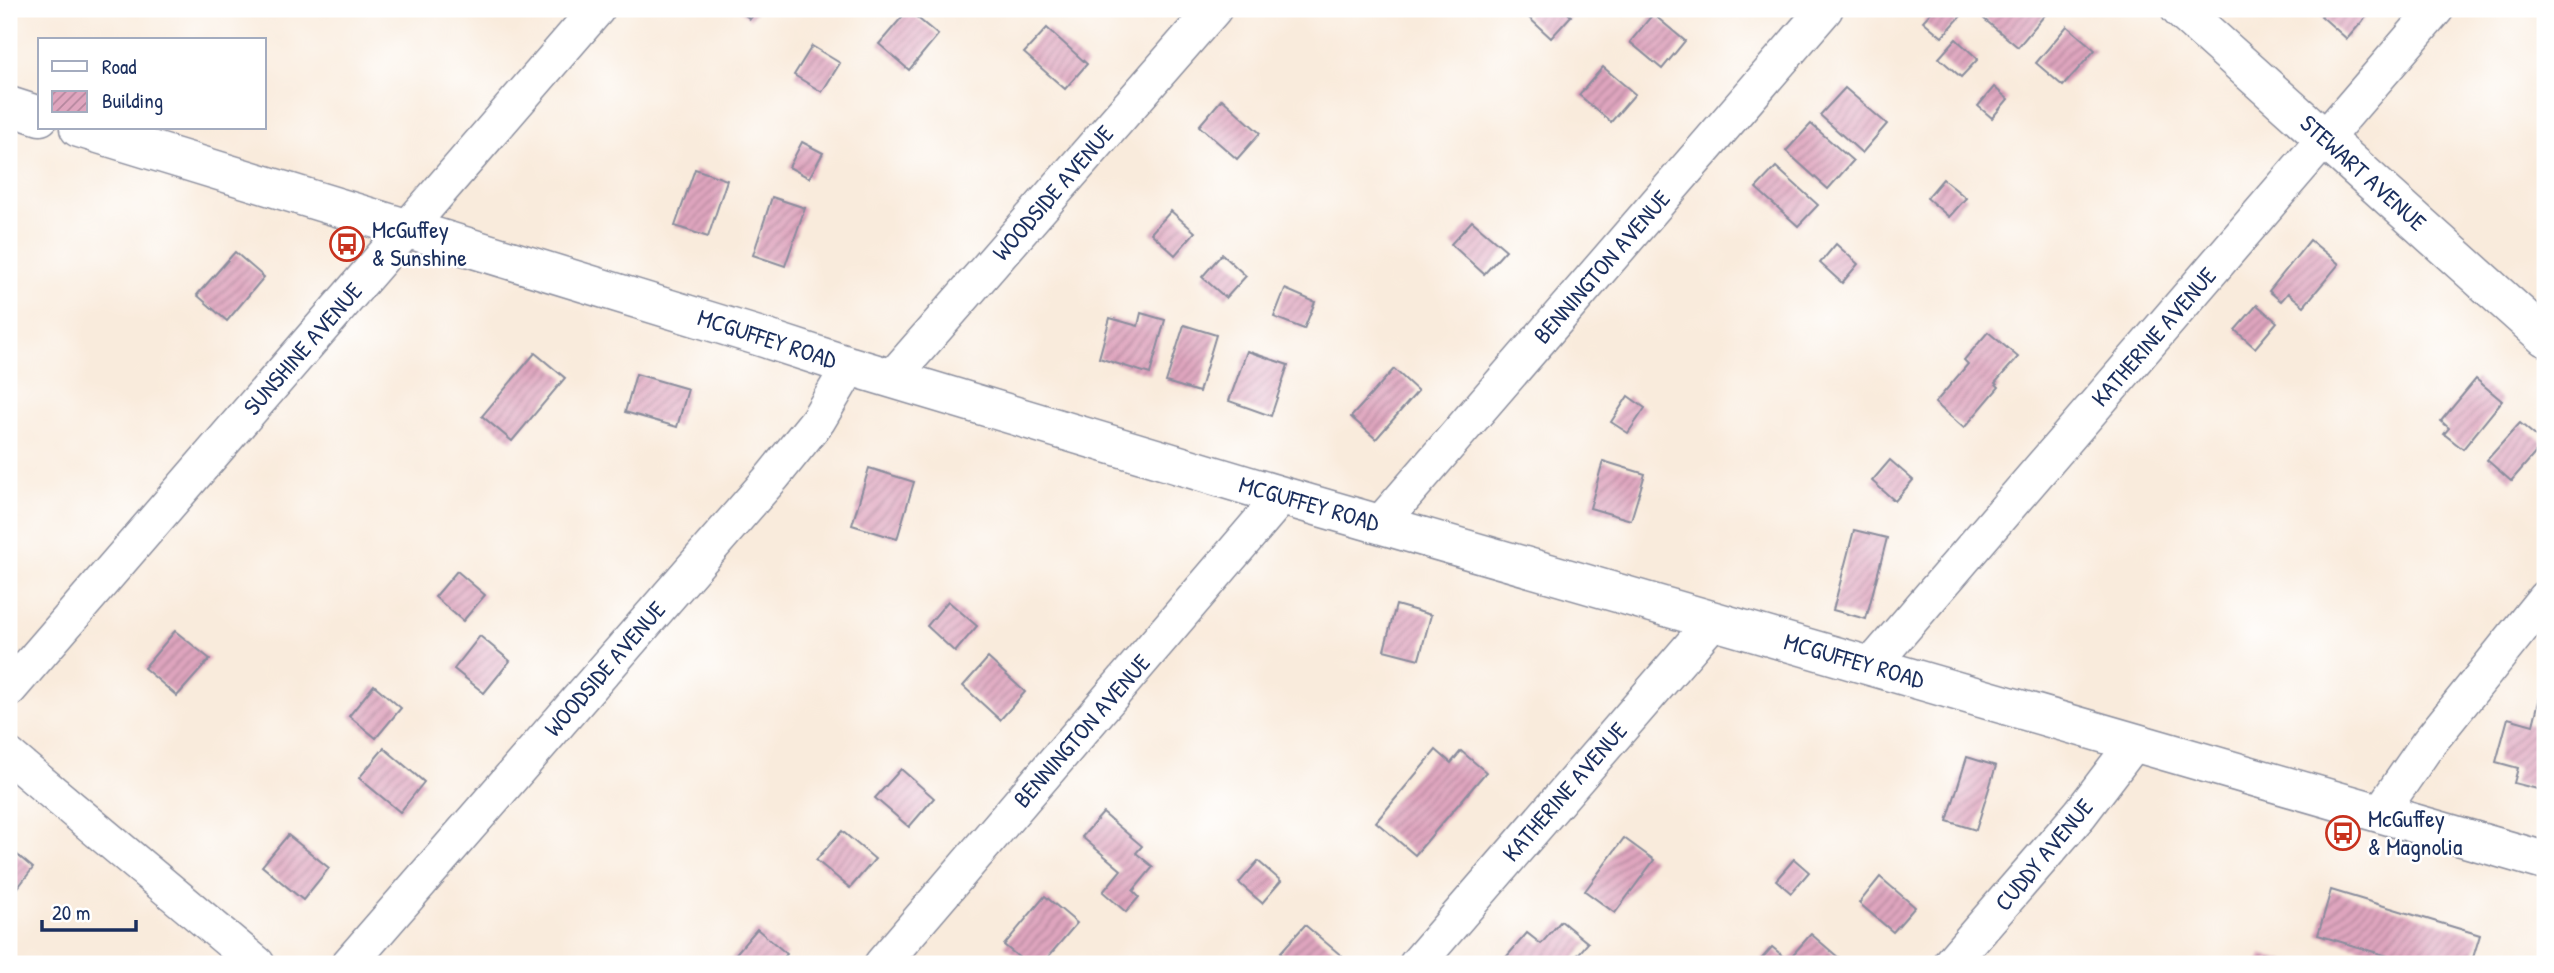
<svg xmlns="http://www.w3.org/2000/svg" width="2554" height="973" font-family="'Patrick Hand',sans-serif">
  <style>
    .building { fill: url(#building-hatch) }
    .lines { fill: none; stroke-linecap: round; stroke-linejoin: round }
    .street-casing { stroke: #8a8d9d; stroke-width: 38 }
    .secondary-casing { stroke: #8a8d9d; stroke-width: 41 }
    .street { stroke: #fff; stroke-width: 35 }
    .secondary { stroke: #fff; stroke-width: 38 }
    .labels { text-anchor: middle; stroke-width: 5; stroke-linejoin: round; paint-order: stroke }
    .street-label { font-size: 24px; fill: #1b2f5e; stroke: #fff }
    .poi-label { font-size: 24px; fill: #1b2f5e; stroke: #fff; text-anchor: start }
  </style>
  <defs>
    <pattern id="building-hatch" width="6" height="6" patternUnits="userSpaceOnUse" patternTransform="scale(1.75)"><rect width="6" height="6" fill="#dfa5be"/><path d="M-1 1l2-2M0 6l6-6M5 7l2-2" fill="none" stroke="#b4879e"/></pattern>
  </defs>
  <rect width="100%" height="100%" fill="#fff"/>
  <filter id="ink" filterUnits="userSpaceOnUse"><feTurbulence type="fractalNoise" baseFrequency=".0143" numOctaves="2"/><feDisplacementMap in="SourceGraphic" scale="14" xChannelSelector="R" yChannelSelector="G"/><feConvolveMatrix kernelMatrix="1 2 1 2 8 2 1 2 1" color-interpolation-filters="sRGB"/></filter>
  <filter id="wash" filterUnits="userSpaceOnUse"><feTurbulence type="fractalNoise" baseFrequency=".00686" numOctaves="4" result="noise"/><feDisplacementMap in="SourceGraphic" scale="28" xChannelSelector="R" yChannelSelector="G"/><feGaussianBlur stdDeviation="1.57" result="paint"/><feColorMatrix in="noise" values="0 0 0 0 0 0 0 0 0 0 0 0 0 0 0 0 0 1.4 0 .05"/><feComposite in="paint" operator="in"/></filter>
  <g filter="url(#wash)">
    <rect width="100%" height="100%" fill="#f9ebdc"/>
    <g id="blocks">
      <g class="building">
        <path d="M738 9H758L750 19Z"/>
        <path d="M1534 9H1564L1571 16 1551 38 1527 16Z"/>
        <path d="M1934 9H1954L1962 15 1942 37 1923 21Z"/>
        <path d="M1993 9H2047L2049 10 2018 47 1984 19Z"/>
        <path d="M2327 9H2373L2347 39 2321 16Z"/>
        <path d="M908 10 938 35 909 70 879 44Z"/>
        <path d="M1653 14 1685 41 1662 69 1630 42Z"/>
        <path d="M2067 26 2095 50 2063 86 2036 63Z"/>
        <path d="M1047 28 1087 64 1065 89 1024 53Z"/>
        <path d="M1956 39 1978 59 1961 77 1939 58Z"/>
        <path d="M812 46 840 63 822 92 794 75Z"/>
        <path d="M1603 67 1635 94 1611 122 1579 95Z"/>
        <path d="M1994 87 2008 99 1992 118 1978 106Z"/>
        <path d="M1845 88 1887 124 1862 153 1820 115Z"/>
        <path d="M1222 99 1260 133 1237 159 1199 126Z"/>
        <path d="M1811 124 1853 161 1828 189 1786 151Z"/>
        <path d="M802 142 823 153 809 178 789 167Z"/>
        <path d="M1776 167 1818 205 1798 226 1756 188Z"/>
        <path d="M695 169 727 180 708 237 675 226Z"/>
        <path d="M1943 179 1966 198 1949 217 1927 198Z"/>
        <path d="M772 197 805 208 785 266 753 255Z"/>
        <path d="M1171 211 1195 232 1175 255 1151 233Z"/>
        <path d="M1472 221 1506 250 1484 274 1451 244Z"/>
        <path d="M2310 240 2339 264 2304 306 2288 293 2281 301 2269 291Z"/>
        <path d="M1836 244 1858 264 1842 283 1820 263Z"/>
        <path d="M235 252 264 277 227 321 197 295Z"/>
        <path d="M1222 254 1246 276 1226 298 1202 277Z"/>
        <path d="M1285 289 1315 302 1304 329 1274 317Z"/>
        <path d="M2257 305 2277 322 2255 348 2235 330Z"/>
        <path d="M1141 313 1165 320 1150 374 1099 358 1110 318 1138 326Z"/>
        <path d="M1184 325 1216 335 1199 392 1166 382Z"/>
        <path d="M1988 332 2018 357 1995 383 1999 387 1964 428 1935 403 1968 364 1964 360Z"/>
        <path d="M1247 351 1288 365 1271 416 1229 401Z"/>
        <path d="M535 353 565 378 512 441 482 416Z"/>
        <path d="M1394 369 1418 391 1376 439 1351 417Z"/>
        <path d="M636 374 688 389 677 427 625 412Z"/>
        <path d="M2476 379 2502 401 2463 449 2444 434 2449 428 2441 421Z"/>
        <path d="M1628 396 1645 408 1628 433 1611 422Z"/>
        <path d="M2520 423 2544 443 2511 481 2487 460Z"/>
        <path d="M1890 460 1913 480 1895 501 1872 481Z"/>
        <path d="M1603 461 1645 474 1631 520 1590 508Z"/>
        <path d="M869 468 914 482 897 539 852 525Z"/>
        <path d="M1854 530 1887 538 1866 619 1833 610Z"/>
        <path d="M457 571 485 595 463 621 435 597Z"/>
        <path d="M948 601 977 626 955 652 927 626Z"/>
        <path d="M1396 605 1431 615 1419 659 1384 650Z"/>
        <path d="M175 631 210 659 177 696 144 668Z"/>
        <path d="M480 636 510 661 484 693 454 669Z"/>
        <path d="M988 658 1025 692 1000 720 963 686Z"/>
        <path d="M2544 681H2545V791L2514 783 2518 768 2496 762 2508 718 2533 725Z"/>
        <path d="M374 685 401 708 376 738 349 716Z"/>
        <path d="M384 748 424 782 400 812 359 778Z"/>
        <path d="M1436 750 1451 763 1461 751 1486 772 1415 855 1376 822Z"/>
        <path d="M1967 757 1996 766 1976 830 1947 821Z"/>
        <path d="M901 769 934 798 909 827 875 798Z"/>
        <path d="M1103 813 1142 846 1136 853 1153 867 1133 891 1139 897 1126 912 1103 892 1121 870 1082 837Z"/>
        <path d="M842 831 875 859 850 888 816 860Z"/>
        <path d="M288 835 329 868 303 900 262 866Z"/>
        <path d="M1624 838 1654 860 1615 913 1585 891Z"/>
        <path d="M9 848 33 868 9 899Z"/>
        <path d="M1794 859 1809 872 1791 893 1776 880Z"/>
        <path d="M1258 861 1281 881 1262 903 1239 883Z"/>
        <path d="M1880 877 1915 907 1893 932 1859 903Z"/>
        <path d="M2331 890 2480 935 2471 964H2414L2318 935Z"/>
        <path d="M1045 896 1077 923 1042 964H1027L1004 945Z"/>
        <path d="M1561 921 1588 943 1570 964H1504L1502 962 1527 933 1541 944Z"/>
        <path d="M1305 925 1343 957 1337 964H1293L1280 953Z"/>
        <path d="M757 929 787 954 778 964H727Z"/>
        <path d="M1811 934 1846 964H1757L1772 947 1788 960Z"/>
        <path d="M2261 954 2295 964H2258Z"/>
      </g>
    </g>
  </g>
  <g filter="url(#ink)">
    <use href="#blocks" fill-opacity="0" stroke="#8a8d9d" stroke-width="2"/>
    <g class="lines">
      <g class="street-casing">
        <g id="street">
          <path d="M892 378 1214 9"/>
          <path d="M1380 524 1825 9"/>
          <path d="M1871 666 2436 9"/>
          <path d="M9 689 597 9"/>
          <path d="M9 756 257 964"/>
          <path d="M2380 813 2427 745 2545 598"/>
          <path d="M349 964 773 476 818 420 850 366"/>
          <path d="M882 964 1282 496"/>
          <path d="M1417 964 1713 621"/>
          <path d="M1950 964 2080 814 2134 743"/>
        </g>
      </g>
      <g class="secondary-casing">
        <g id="secondary">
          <path d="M2180 9 2545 337"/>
          <path d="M9 106 40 116"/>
          <path d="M79 128 758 336 850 366 1282 496 2545 861"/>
        </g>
      </g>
      <use href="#street" class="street"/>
      <use href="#secondary" class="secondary"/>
    </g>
  </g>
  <defs>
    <g id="bus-ring" transform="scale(1.75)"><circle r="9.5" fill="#fff" stroke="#c8321e" stroke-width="1.5"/><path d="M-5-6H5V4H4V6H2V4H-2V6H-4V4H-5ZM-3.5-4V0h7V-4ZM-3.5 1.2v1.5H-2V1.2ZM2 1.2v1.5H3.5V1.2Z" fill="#c8321e"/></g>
  </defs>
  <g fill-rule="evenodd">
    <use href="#bus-ring" x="347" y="244"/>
    <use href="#bus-ring" x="2343" y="833"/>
  </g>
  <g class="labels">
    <g class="street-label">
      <text transform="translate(2363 173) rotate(42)" y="8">STEWART AVENUE</text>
      <text transform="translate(1053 193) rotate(-49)" y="8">WOODSIDE AVENUE</text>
      <text transform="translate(1602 267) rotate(-49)" y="8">BENNINGTON AVENUE</text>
      <text transform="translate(2154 337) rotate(-49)" y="8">KATHERINE AVENUE</text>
      <text transform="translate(767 339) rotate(18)" y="8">MCGUFFEY ROAD</text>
      <text transform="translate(303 349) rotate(-49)" y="8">SUNSHINE AVENUE</text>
      <text transform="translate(1309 504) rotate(16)" y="8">MCGUFFEY ROAD</text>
      <text transform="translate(1854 661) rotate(16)" y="8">MCGUFFEY ROAD</text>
      <text transform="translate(605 669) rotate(-49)" y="8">WOODSIDE AVENUE</text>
      <text transform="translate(1082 731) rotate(-49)" y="8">BENNINGTON AVENUE</text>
      <text transform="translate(1565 792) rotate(-49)" y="8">KATHERINE AVENUE</text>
      <text transform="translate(2044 855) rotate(-50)" y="8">CUDDY AVENUE</text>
    </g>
    <g class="poi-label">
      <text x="372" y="238">McGuffey<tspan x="372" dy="28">&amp; Sunshine</tspan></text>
      <text x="2368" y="827">McGuffey<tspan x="2368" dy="28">&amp; Magnolia</tspan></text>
    </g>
  </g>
  <rect width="2554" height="973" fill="none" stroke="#fff" stroke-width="35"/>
  <rect x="38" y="38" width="228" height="91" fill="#ffffff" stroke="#a4acbf" stroke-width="2"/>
  <rect x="52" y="61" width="35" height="10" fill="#ffffff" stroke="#a4acbf" stroke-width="2"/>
  <text x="102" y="74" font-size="21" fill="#1b2f5e">Road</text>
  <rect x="52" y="91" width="35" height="21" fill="url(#building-hatch)" stroke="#a4acbf" stroke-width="2"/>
  <text x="102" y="108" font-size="21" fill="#1b2f5e">Building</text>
  <path d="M42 920v10h94v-10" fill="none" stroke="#1b2f5e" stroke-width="3.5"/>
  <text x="52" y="920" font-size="21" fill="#1b2f5e" stroke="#ffffff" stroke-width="5" paint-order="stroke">20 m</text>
</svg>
